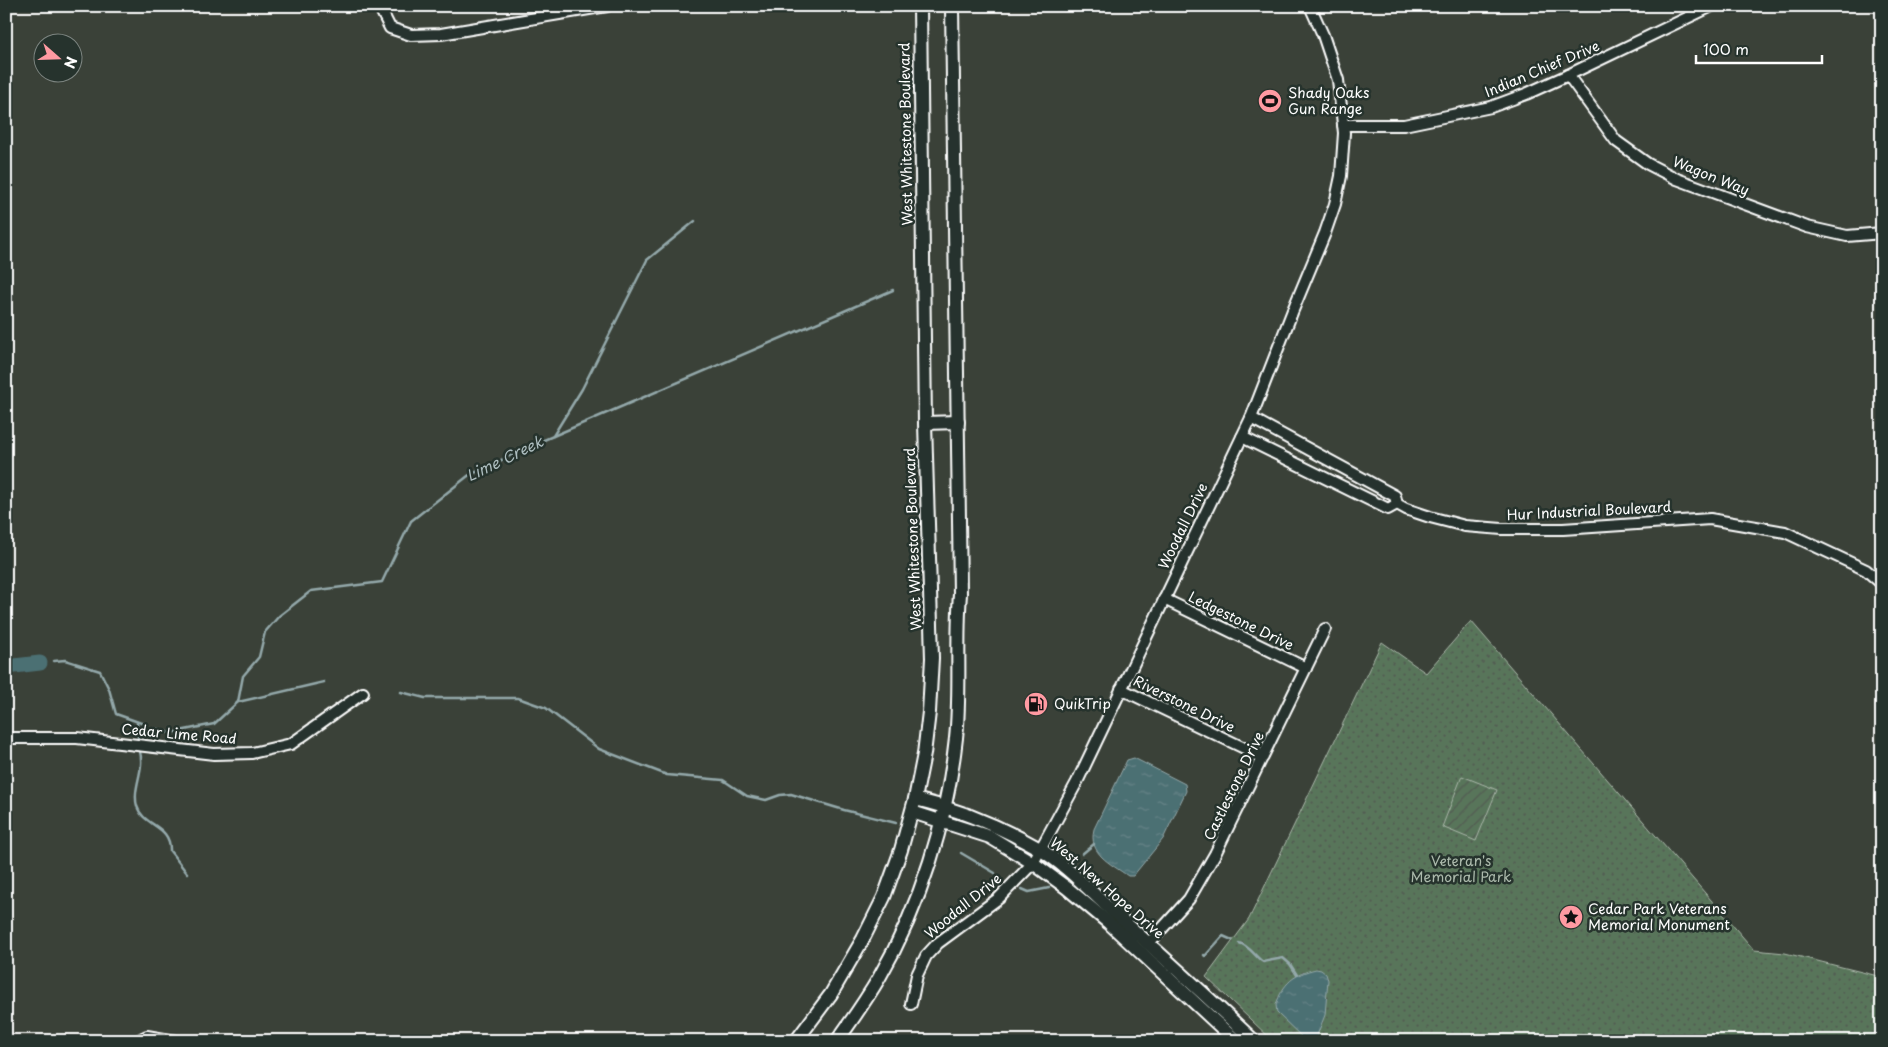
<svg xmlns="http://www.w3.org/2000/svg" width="1888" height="1047" font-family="'Playpen Sans',sans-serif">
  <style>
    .park { fill: url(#park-dots); stroke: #acbaac }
    .garden { fill: url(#garden-furrows); stroke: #acbaac }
    .water { fill: url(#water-ripples); stroke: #94a9ab }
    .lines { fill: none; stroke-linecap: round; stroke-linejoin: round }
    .stream { stroke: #94a9ab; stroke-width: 2.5 }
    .river { stroke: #4c6f73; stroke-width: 15 }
    .minor-casing { stroke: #fff; stroke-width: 14 }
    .major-casing { stroke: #fff; stroke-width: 16 }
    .minor { stroke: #26332d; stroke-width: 10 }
    .major { stroke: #26332d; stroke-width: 12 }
    .labels { text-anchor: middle; stroke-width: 5; stroke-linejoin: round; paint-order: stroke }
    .street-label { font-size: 14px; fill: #fff; stroke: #26332d }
    .poi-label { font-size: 14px; fill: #fff; stroke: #26332d; text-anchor: start }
    .park-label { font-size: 14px; fill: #acbaac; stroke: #26332d }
    .water-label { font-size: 15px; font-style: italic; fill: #aebec0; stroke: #26332d }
  </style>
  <defs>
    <pattern id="park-dots" width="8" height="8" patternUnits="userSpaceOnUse" patternTransform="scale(1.25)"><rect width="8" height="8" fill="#59745a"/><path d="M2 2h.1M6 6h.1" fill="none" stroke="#515c52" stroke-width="1.8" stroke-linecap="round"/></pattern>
    <pattern id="garden-furrows" width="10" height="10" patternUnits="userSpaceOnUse" patternTransform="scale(1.25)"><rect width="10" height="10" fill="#59745a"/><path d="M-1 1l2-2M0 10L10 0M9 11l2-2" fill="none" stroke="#515c52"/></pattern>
    <pattern id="water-ripples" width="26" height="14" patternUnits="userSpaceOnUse" patternTransform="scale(1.25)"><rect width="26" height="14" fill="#4c6f73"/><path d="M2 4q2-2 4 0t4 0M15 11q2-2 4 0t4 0" fill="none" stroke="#678588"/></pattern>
  </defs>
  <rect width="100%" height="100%" fill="#3a4138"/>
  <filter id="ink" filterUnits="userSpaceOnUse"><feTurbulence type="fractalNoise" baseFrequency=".02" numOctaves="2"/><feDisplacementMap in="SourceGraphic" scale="10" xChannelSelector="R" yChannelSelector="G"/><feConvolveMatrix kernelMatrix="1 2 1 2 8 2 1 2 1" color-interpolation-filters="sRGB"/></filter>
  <g filter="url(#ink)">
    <path class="park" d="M1471 621 1754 950 1785 953 1882 977V1041H1273L1206 977 1249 919 1382 642 1426 673Z"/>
    <path class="garden" d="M1462 776 1497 790 1476 841 1442 827Z"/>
    <g class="water">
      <path d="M1134 758 1185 784 1186 791 1163 839 1133 876H1128C1110 863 1088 854 1094 829L1127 760Z"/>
      <path d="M1316 969 1321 970 1326 974 1328 980 1325 1015 1316 1038 1314 1041H1306L1277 1013 1276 1005C1283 983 1294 974 1316 969Z"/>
    </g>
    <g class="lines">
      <g class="stream">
        <path d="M553 436 582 389 647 260 695 221"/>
        <path d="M54 661 65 660 100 671 109 689 116 714 144 724"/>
        <path d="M401 692 425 698H518L546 708 599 749 667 775 723 780 747 796 766 800 780 795 791 794 844 810 896 823"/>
        <path d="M238 702 324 682"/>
        <path d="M137 722 138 738"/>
        <path d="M157 729 170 733 214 724 238 702 243 676 259 657 265 632 279 616 311 591 382 582 411 521 468 476 530 446 893 290"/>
        <path d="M140 752C145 770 132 788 137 806 143 827 171 824 170 851L187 873"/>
        <path d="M961 853 995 873"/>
        <path d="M1082 854 1094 844"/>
        <path d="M1022 889 1029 892 1049 888"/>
        <path d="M1239 943C1249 945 1255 957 1263 962L1283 958 1290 964 1297 975"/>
        <path d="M1204 955 1205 956 1223 936 1232 940"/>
      </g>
      <path class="river" d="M6 667 40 663"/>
      <g class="minor-casing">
        <g id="minor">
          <path d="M379 6 390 28 411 35 441 34 607 6"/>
          <path d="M1568 75 1616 141 1648 164 1677 179 1807 227 1847 236 1882 233"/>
          <path d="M1343 125H1404L1491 107 1526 94 1568 75 1712 6"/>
          <path d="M1251 418 1395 496 1397 504 1406 509 1430 517 1465 526 1502 529H1563L1710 519 1785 532 1866 570 1882 584"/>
          <path d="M1242 437 1388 509 1397 504"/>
          <path d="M1164 599 1306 668"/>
          <path d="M1121 689 1263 757"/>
          <path d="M6 738H77L214 754 252 753 291 744 363 693"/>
          <path d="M1149 943 1189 899 1215 854 1325 629"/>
          <path d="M911 1004 917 975 926 956 938 943 999 898 1033 863 1077 782 1251 418 1293 310 1325 233 1335 204 1341 176 1344 133 1338 80 1323 35 1310 6"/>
          <path d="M137 1041 147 1036 176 1041"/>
        </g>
      </g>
      <g class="major-casing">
        <g id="major">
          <path d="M925 423 958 422"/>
          <path d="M915 799C958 809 999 826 1038 848 1065 864 1088 889 1111 910 1159 953 1207 996 1254 1041"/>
          <path d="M912 812 990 837 1033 863 1067 888 1109 923 1236 1041"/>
          <path d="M796 1041 831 994 863 939 884 897 901 850 915 799 924 754 929 712 932 658 925 423 920 6"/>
          <path d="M837 1041C852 1020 866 1000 879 978 921 905 947 821 956 738 961 690 956 642 960 594L952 6"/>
        </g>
      </g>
      <use href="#minor" class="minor"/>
      <use href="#major" class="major"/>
    </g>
  </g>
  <defs>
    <g id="stadium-disc" transform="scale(1.25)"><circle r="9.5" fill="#ff9aa2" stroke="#26332d"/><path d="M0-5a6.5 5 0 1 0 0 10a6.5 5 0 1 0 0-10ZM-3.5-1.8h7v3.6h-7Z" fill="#111"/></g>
    <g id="fuel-disc" transform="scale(1.25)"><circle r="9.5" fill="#ff9aa2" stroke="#26332d"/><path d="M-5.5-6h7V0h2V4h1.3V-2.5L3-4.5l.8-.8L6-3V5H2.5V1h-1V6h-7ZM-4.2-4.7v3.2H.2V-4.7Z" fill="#111"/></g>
    <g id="sight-disc" transform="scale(1.25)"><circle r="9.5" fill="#ff9aa2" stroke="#26332d"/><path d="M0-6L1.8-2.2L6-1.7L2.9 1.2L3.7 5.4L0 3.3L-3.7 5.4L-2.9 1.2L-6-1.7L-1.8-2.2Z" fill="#111"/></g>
  </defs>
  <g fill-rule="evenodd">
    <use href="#stadium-disc" x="1270" y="101"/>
    <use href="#fuel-disc" x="1036" y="704"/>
    <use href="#sight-disc" x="1571" y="917"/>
  </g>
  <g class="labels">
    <g class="street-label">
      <text transform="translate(1542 69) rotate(-23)" y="5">Indian Chief Drive</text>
      <text transform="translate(906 134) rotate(-91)" y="5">West Whitestone Boulevard</text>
      <text transform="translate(1711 176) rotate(22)" y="5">Wagon Way</text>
      <text transform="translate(1589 511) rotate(-3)" y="5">Hur Industrial Boulevard</text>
      <text transform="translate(1183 526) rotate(-64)" y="5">Woodall Drive</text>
      <text transform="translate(913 539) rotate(-92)" y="5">West Whitestone Boulevard</text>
      <text transform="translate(1241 621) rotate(26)" y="5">Ledgestone Drive</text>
      <text transform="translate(1184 704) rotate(26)" y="5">Riverstone Drive</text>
      <text transform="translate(179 734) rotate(5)" y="5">Cedar Lime Road</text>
      <text transform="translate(1234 786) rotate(-64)" y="5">Castlestone Drive</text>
      <text transform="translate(1107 888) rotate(41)" y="5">West New Hope Drive</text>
      <text transform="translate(963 906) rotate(-39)" y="5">Woodall Drive</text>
    </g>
    <g class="poi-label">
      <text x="1288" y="98">Shady Oaks<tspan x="1288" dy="16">Gun Range</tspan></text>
      <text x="1054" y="709">QuikTrip</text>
      <text x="1588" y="914">Cedar Park Veterans<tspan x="1588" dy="16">Memorial Monument</tspan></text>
    </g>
    <g class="park-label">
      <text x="1461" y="866">Veteran's<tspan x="1461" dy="16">Memorial Park</tspan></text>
    </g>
    <g class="water-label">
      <text transform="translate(505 459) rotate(-26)" y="5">Lime Creek</text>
    </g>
  </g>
  <rect width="1888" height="1047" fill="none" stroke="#26332d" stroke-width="25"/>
  <rect x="12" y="12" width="1863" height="1022" fill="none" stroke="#fff" stroke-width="2" filter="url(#ink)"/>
  <g transform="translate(58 58) rotate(110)"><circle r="24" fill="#26332d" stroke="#7d8581"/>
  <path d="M0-4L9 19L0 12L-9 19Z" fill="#ff9aa2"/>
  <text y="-8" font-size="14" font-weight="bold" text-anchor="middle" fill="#ffffff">N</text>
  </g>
  <path d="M1696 55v8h126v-8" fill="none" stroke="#ffffff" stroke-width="2.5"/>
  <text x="1703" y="55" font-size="15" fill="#ffffff" stroke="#26332d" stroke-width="4" paint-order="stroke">100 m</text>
</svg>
